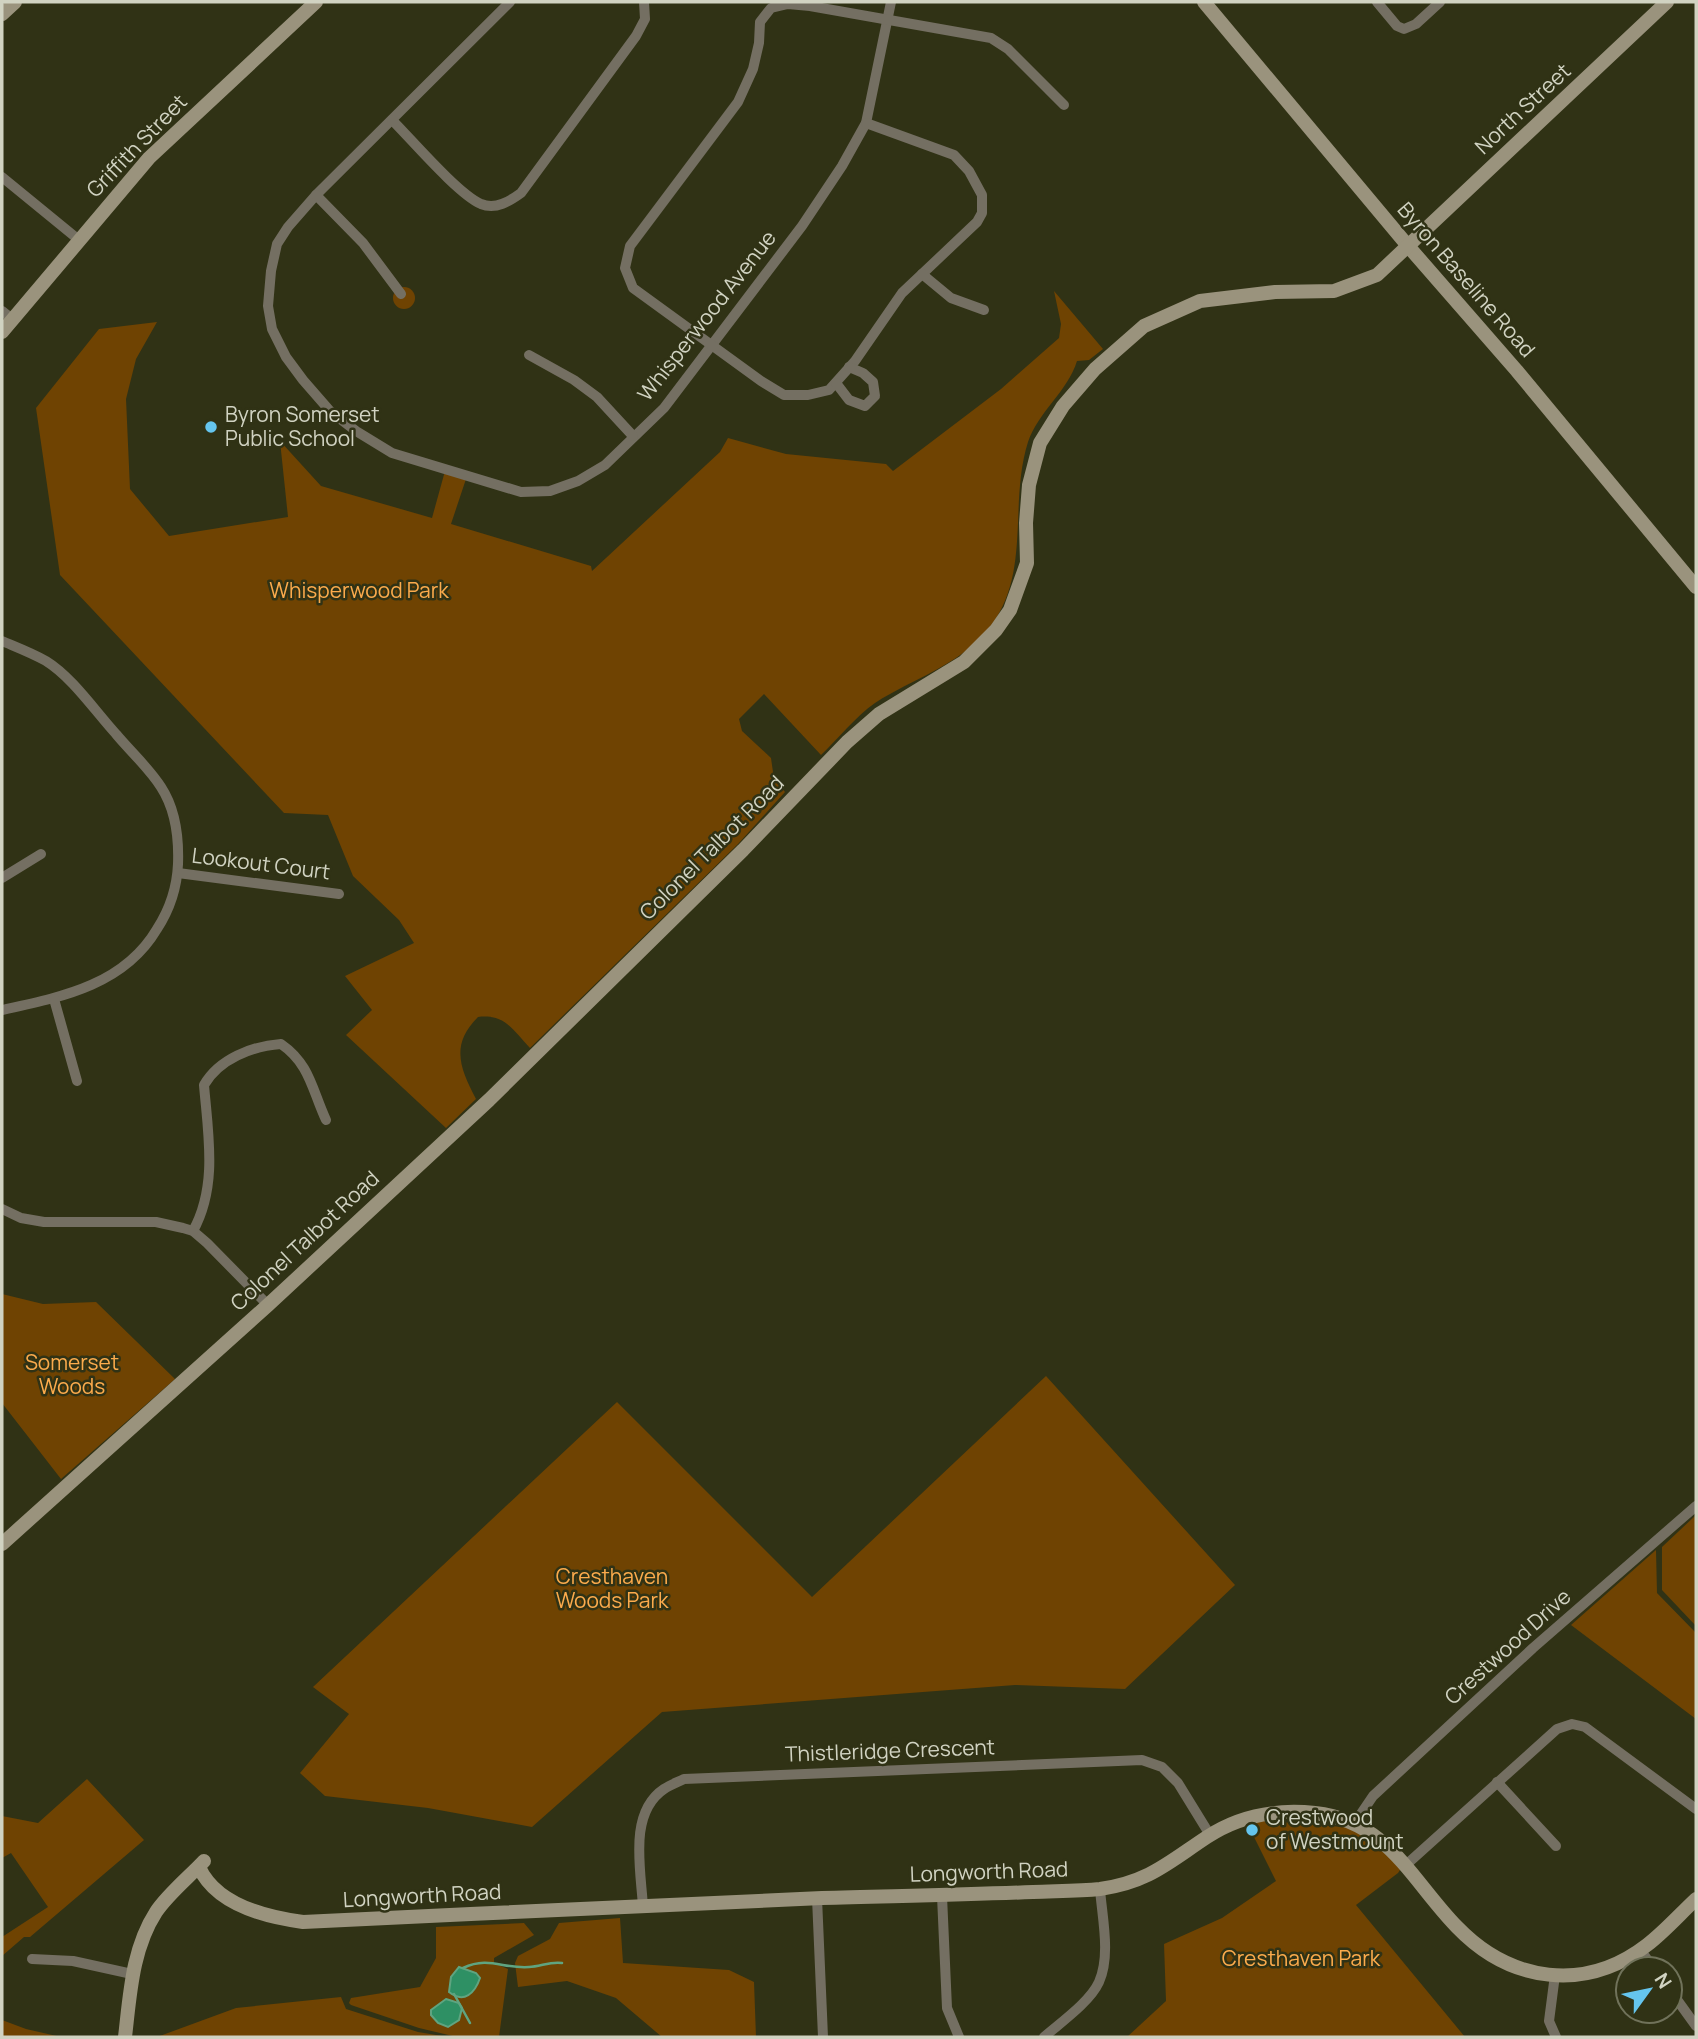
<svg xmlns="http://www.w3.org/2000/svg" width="1698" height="2039" font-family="Manrope,sans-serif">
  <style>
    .green { fill: #6f4302 }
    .water { fill: #2e9064; stroke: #5fa480; stroke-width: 2 }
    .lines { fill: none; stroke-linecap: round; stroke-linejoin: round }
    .stream { stroke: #5fa480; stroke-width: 2.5 }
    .street { stroke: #746f62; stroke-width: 10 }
    .secondary { stroke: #9a937d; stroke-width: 14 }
    .poi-dot { fill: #65c5ee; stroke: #303215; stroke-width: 2.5 }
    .labels { text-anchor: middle; stroke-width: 5; stroke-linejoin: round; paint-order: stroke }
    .street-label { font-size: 21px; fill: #d1d3c2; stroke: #303215 }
    .poi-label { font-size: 21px; fill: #d1d3c2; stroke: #303215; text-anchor: start }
    .park-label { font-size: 21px; fill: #fcab4c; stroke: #303215 }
  </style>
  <rect width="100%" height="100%" fill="#303215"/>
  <g class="green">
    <circle cx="404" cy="298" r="11"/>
    <path d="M1054 291 1103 349 1089 360 1077 361C1068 391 1038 412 1028 442 1008 505 1033 577 986 632 957 666 912 679 875 703 855 717 838 739 821 755L764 694 739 719 742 731 771 758 774 779 785 792 738 844 530 1048C512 1029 505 1014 478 1017 450 1045 460 1068 476 1099L446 1128 346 1035 372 1010 345 976 414 943 399 920 353 876 328 815 284 813 60 575 36 408 99 329 157 322 136 359 126 399 130 489 169 536 288 517 280 441 321 486 432 518 445 471 467 476 451 524 591 566 592 571 720 452 728 438 786 454 886 464 893 471 1001 389 1059 338 1061 324Z"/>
    <path d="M2 1294 43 1304 96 1302 175 1379 61 1479 2 1403Z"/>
    <path d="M1046 1376 1235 1585 1125 1689 1015 1685 662 1712 532 1827 428 1808 325 1796 300 1773 349 1714 313 1687 617 1402 812 1597Z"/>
    <path d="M1696 1515V1626L1662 1590V1547Z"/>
    <path d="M1656 1550 1657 1593 1696 1633V1719L1571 1625Z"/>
    <path d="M87 1779 144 1840 30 1937H24L2 1956V1937L48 1907 11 1853 2 1858V1816L38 1823Z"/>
    <path d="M1245 1819 1354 1828 1402 1867 1398 1873 1356 1905 1465 2037H1127L1166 2001 1164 1944 1222 1918 1276 1881Z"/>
    <path d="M620 1918 623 1963 729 1970 754 1982 756 2037H662L616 1998 567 1981 518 1987 515 1963 518 1956 550 1939 559 1923Z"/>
    <path d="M524 1923 534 1935 494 1958V1963L508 1969 499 2037H457L419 2028 351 2005 349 2003 351 1998 420 1987 436 1958V1927Z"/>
    <path d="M341 1997 346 2009 418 2032 448 2037H157L236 2008Z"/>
    <path d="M2 2020 26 2029 61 2037H2Z"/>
  </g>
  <g class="water">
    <path d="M459 1967 476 1973 480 1978C475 1993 464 2004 449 1992L451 1977Z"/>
    <path d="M446 1999 459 2003 462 2008 459 2020 448 2027 438 2023 431 2015V2010Z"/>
  </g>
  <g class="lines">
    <g class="stream">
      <path d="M463 1968C489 1956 503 1969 529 1967 540 1967 550 1961 562 1963"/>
      <path d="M454 1994 470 2023"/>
    </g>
    <g class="street">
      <path d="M510 2 316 195 288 227 277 244 271 271 268 306 272 329 286 357 303 380 330 411 356 431 392 453 521 492 550 491 578 481 605 465 664 408 802 226 842 166 866 123 891 2"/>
      <path d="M1377 2 1397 26 1404 29 1416 24 1440 2"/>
      <path d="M392 120C412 140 458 194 481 204 496 210 510 201 521 193L636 36 645 19 644 2"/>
      <path d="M866 123 954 155 969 171 982 195V213L977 222 902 293 855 361 829 390 808 395H784L761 381 633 288 625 268 630 246 738 102 753 69 759 43 760 22 771 8 788 4 810 6 991 38 1008 49 1064 105"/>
      <path d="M2 177 79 240"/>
      <path d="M316 195 363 243 401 294"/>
      <path d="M922 274 951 298 984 310"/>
      <path d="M2 311 12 319"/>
      <path d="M529 355 574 380 597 397 633 436"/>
      <path d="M836 383 849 400 865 406 875 396 873 382 863 373 849 367"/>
      <path d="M2 641C16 647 32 653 46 661 72 677 95 711 116 734 130 751 149 768 161 787 176 810 179 837 178 864 177 887 170 909 157 929 124 985 62 997 2 1010"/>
      <path d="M178 873 339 894"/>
      <path d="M2 878 41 854"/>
      <path d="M54 999 77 1081"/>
      <path d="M2 1209 21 1218 44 1222H156L183 1228 193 1231 207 1243 268 1305"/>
      <path d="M193 1231C218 1186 208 1134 204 1085 219 1059 252 1046 281 1044 310 1064 312 1090 326 1120"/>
      <path d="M1497 1782 1556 1846"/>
      <path d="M1354 1824 1373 1796 1533 1648 1696 1506"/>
      <path d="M1407 1864 1557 1729 1572 1724 1585 1727 1696 1809"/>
      <path d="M942 1896 947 2008 959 2037"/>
      <path d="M817 1898 823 2037"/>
      <path d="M643 1907C641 1870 628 1813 664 1789 670 1785 678 1782 684 1779L1142 1760 1162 1767 1178 1783 1210 1835"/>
      <path d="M1640 1949 1654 1969"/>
      <path d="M32 1959 73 1961 132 1974"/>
      <path d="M1555 1975 1549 2021 1556 2037"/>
      <path d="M1670 1990 1696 2026"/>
      <path d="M1044 2037C1060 2023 1090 2002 1099 1982 1111 1955 1102 1917 1100 1889"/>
    </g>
    <g class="secondary">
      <path d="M1204 2 1408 246 1517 371 1696 587"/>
      <path d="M2 14 15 2"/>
      <path d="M2 332 149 158 316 2"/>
      <path d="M2 1544 268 1305 489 1100 743 850 847 742 879 714 964 662 996 630 1010 610 1027 563 1026 523 1029 485 1040 443 1063 406 1095 369 1144 326 1200 301 1275 292 1334 291 1377 275 1667 2"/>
      <path d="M199 1867C216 1905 265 1917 303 1922 476 1914 649 1905 822 1898 892 1896 962 1895 1033 1892 1055 1891 1078 1891 1100 1889 1149 1882 1169 1862 1207 1837 1239 1816 1277 1809 1315 1813 1388 1821 1412 1881 1457 1927 1510 1982 1585 1993 1647 1945 1664 1932 1680 1914 1696 1899"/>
      <path d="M125 2037C130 1995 132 1949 156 1912 167 1895 190 1876 204 1861"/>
    </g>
  </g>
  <g class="poi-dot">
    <circle cx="211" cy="427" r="7"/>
    <circle cx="1252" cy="1830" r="7"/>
  </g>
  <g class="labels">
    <g class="street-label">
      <text transform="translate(1523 109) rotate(-43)" y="7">North Street</text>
      <text transform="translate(137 146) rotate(-46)" y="7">Griffith Street</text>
      <text transform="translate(1466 280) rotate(49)" y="7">Byron Baseline Road</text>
      <text transform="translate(707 316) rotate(-52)" y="7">Whisperwood Avenue</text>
      <text transform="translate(712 848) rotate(-45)" y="7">Colonel Talbot Road</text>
      <text transform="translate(261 864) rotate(7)" y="7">Lookout Court</text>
      <text transform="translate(305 1241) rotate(-43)" y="7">Colonel Talbot Road</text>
      <text transform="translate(1508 1647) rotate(-42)" y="7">Crestwood Drive</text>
      <text transform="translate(890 1751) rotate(-2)" y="7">Thistleridge Crescent</text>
      <text transform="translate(989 1872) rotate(-2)" y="7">Longworth Road</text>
      <text transform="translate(422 1896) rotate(-3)" y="7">Longworth Road</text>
    </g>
    <g class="poi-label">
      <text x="225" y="422">Byron Somerset<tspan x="225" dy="24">Public School</tspan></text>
      <text x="1266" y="1825">Crestwood<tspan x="1266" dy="24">of Westmount</tspan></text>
    </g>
    <g class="park-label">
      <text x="359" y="598">Whisperwood Park</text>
      <text x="72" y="1370">Somerset<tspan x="72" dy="24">Woods</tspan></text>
      <text x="612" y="1584">Cresthaven<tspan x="612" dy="24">Woods Park</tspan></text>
      <text x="1301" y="1966">Cresthaven Park</text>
    </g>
  </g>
  <rect width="1698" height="2039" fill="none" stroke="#d1d3c2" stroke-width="7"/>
  <g transform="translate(1649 1990) rotate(57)"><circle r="33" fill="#303215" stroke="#70725a" stroke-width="2"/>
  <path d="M0-5L12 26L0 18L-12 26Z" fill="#65c5ee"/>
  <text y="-10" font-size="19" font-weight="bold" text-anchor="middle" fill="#d1d3c2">N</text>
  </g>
</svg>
